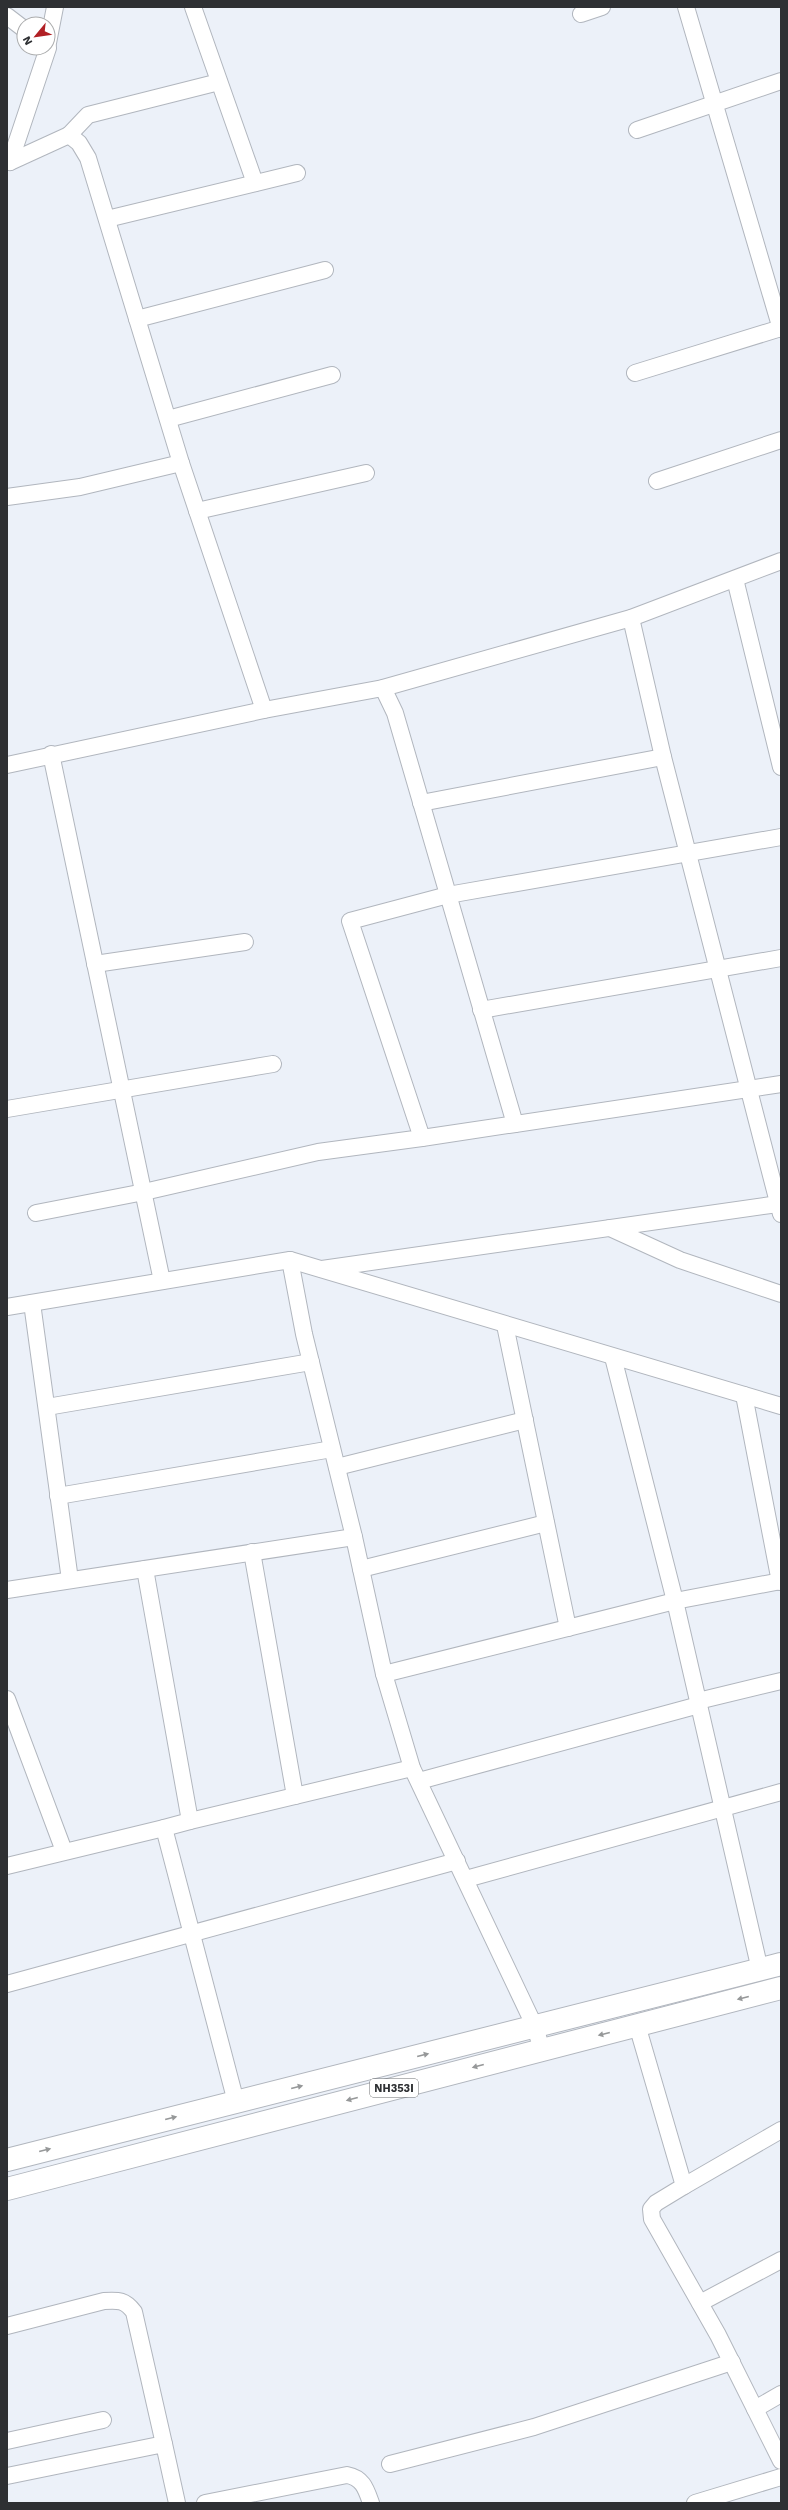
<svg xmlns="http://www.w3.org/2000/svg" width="788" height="2510" font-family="'Work Sans',sans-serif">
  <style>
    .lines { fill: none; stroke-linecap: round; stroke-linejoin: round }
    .street-casing { stroke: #b1b6be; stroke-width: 18 }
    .highway-casing { stroke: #b1b6be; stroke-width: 24 }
    .street { stroke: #fff; stroke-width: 16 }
    .highway { stroke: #fff; stroke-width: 22 }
    .oneway { fill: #969899 }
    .labels { text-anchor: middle; stroke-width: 4; stroke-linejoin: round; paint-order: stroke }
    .shield { fill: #fff; stroke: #6d6e70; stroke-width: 1 }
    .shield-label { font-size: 11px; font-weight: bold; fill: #2e3033 }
  </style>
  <rect width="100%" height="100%" fill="#ecf1f9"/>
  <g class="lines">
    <g class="street-casing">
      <g id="street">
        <path d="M193 7 255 183"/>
        <path d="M686 7 781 329"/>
        <path d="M581 14 602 7"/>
        <path d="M7 16 24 29"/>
        <path d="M47 48 55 7"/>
        <path d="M637 130 781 81"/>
        <path d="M69 135 88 115 219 82"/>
        <path d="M7 159 10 162 69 135 79 143 88 158 181 463 264 710"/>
        <path d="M10 162 48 48"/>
        <path d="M107 219 297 173"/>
        <path d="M137 319 325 270"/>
        <path d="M635 373 781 328"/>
        <path d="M168 419 332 375"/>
        <path d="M657 481 781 440"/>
        <path d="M7 497 80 487 181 463"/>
        <path d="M197 511 366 473"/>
        <path d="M735 579 781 767"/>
        <path d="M631 618 663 757 781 1214"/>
        <path d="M383 688 395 713 515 1124"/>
        <path d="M51 754 162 1281"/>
        <path d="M7 765 264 710 383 688 631 618 781 561"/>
        <path d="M421 803 663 757"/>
        <path d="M95 964 245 942"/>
        <path d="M481 1010 781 958"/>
        <path d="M7 1109 273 1064"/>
        <path d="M422 1138 781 1084"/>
        <path d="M36 1213 144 1192 318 1152 422 1138 350 921 448 895 781 837"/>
        <path d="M610 1228 680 1260 781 1294"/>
        <path d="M290 1260 304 1334 354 1537 384 1674 412 1768 535 2027 542 2050"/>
        <path d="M322 1269 778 1204"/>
        <path d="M32 1303 70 1580"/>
        <path d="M7 1307 290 1260 781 1406"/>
        <path d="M505 1325 568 1628"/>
        <path d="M613 1357 675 1601 760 1970"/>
        <path d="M744 1395 780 1582"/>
        <path d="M47 1407 311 1362"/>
        <path d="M337 1467 525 1420"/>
        <path d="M58 1496 332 1449"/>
        <path d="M252 1552 295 1796"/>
        <path d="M145 1569 190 1821 164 1828 236 2102"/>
        <path d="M361 1569 546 1523"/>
        <path d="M7 1590 354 1537"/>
        <path d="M384 1674 675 1601 781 1581"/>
        <path d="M7 1699 64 1851"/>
        <path d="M698 1701 781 1681"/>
        <path d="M419 1781 699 1705"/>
        <path d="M190 1821 412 1768"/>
        <path d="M7 1866 164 1828"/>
        <path d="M466 1879 781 1792"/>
        <path d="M7 1984 457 1861"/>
        <path d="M637 2025 684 2186 656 2203 651 2209 652 2219 718 2335 781 2461"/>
        <path d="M684 2186 781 2130"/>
        <path d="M700 2303 781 2260"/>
        <path d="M7 2326 104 2301C119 2300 125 2300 134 2312L164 2444"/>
        <path d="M755 2409 781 2394"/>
        <path d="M7 2441 103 2420"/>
        <path d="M390 2464 534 2427 732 2362"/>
        <path d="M7 2476 164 2444 177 2503"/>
        <path d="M205 2503 347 2475C363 2478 366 2489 371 2503"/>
        <path d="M695 2503 781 2477"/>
      </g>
    </g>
    <g class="highway-casing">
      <g id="highway">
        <path d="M7 2160 781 1964"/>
        <path d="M7 2189 781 1988"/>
      </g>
    </g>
    <use href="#street" class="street"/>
    <use href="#highway" class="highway"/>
  </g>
  <defs><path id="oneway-solid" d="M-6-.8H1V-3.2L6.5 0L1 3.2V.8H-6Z"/></defs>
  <g class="oneway">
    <use href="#oneway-solid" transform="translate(743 1998) rotate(166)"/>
    <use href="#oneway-solid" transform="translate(604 2034) rotate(166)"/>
    <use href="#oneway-solid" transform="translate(423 2055) rotate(-14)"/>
    <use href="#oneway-solid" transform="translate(478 2066) rotate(165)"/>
    <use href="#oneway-solid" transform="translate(297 2087) rotate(-14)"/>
    <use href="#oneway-solid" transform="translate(352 2099) rotate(165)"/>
    <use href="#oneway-solid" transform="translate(171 2118) rotate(-14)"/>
    <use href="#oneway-solid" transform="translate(45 2150) rotate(-14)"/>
  </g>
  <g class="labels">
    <rect class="shield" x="370" y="2079" width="48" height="18" rx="3"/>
    <g class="shield-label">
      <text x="394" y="2092">NH353I</text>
    </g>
  </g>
  <rect width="788" height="2510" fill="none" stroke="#2e3033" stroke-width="16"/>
  <g transform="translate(36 36) rotate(241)"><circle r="19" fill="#ffffff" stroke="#abacad"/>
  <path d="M0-3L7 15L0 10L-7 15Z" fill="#b12025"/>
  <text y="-6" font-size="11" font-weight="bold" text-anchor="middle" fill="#2e3033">N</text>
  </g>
</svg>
